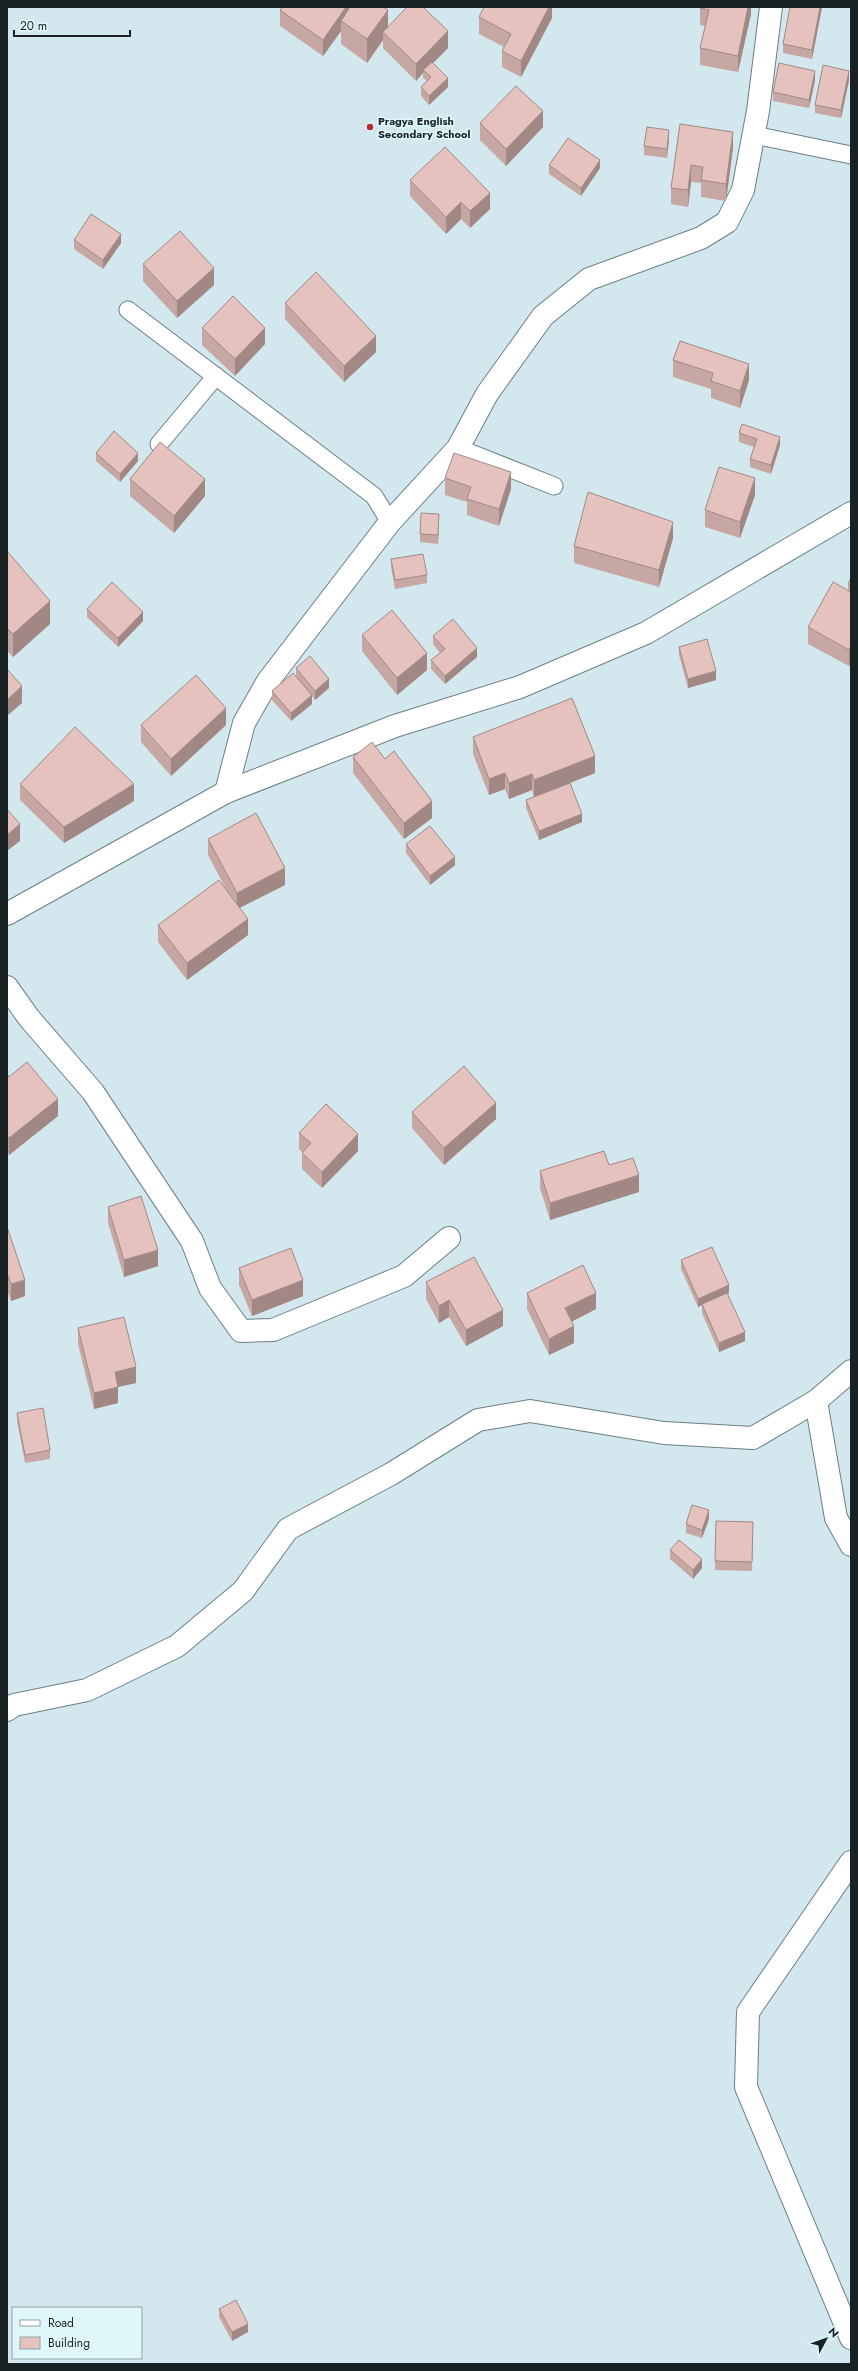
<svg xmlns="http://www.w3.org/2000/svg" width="858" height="2371" font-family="Jost,sans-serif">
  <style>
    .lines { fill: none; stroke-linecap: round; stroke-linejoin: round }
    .service-casing { stroke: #6b7f84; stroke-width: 19 }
    .minor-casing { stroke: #6b7f84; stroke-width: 24 }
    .secondary-casing { stroke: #6b7f84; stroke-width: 24 }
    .service { stroke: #fff; stroke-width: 17 }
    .minor { stroke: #fff; stroke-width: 22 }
    .secondary { stroke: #fff; stroke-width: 22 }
    .wall { fill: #c6a7a3 }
    .shaded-wall { fill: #a18885 }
    .building { fill: #e6c2be; stroke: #a18885 }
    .poi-dot { fill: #b9292d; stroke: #dff6fb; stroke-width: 1.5 }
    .labels { text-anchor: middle; stroke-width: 3.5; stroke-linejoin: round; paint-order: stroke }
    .poi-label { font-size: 11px; font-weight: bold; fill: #192123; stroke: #dff6fb; text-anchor: start }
  </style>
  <rect width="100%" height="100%" fill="#d2e8ee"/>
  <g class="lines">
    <g class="service-casing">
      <g id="service">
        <path d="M754 135 851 155"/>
        <path d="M128 310 374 496 390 522"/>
        <path d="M159 444 216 376"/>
        <path d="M458 448 554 486"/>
      </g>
    </g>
    <g class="minor-casing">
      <g id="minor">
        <path d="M226 792 244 723 268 681 390 522 458 448 487 394 543 316 589 279 701 238 727 222 743 190 758 111 771 7"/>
        <path d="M7 987 29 1018 93 1092 192 1241 210 1288 241 1331 273 1330 404 1276 449 1238"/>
        <path d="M816 1401 836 1518 851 1545"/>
        <path d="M7 1710 14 1705 87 1690 177 1646 243 1591 288 1529 391 1474 478 1420 530 1411 664 1433 753 1438 816 1401 851 1371"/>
        <path d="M851 1862 748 2012 746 2087 851 2338"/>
      </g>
    </g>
    <g class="secondary-casing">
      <path id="secondary" d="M7 914 226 792 395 726 520 687 646 633 851 513"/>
    </g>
    <use href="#service" class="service"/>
    <use href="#minor" class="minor"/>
    <use href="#secondary" class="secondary"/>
  </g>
  <g class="wall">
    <path d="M552 7V18L521 77 502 67V51L504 47 479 34V17Z"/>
    <path d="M751 7V14L738 72 700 65V48L705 26 700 25V8Z"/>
    <path d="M822 7 812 59 783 53V44Z"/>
    <path d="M280 10 388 27 448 48 433 63 448 87 429 105 421 96V87L427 81 423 78V73L416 81 383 48V40L367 63 341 44V31L323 56 280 26Z"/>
    <path d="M815 80 809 108 773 101V92Z"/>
    <path d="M849 80 841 118 815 113V105Z"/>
    <path d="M480 123 543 127 506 166 480 140Z"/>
    <path d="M680 124 733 148 726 201 701 197V183L691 182 688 207 671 204V188Z"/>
    <path d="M669 139 667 158 644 155V146Z"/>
    <path d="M549 165 600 168 581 196 549 174Z"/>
    <path d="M410 180 490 209 470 228 461 219 446 234 410 196Z"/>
    <path d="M74 240 121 243 103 269 74 249Z"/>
    <path d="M143 264 214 285 177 318 143 281Z"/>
    <path d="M285 303 376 352 344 382 285 319Z"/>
    <path d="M202 328 265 344 235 376 202 345Z"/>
    <path d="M673 360 749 380 740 408 711 398V389L673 377Z"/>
    <path d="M739 433 780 445 771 474 750 467V459L754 447 739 442Z"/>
    <path d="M96 453 138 461 120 482 96 461Z"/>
    <path d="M445 478 511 489 499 526 467 515V502L445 495Z"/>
    <path d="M130 479 205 496 174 533 130 496Z"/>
    <path d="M755 495 740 538 705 527V510Z"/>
    <path d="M439 523 438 544 420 542V534Z"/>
    <path d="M673 538 659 587 574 563V546Z"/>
    <path d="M7 551 50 624 13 657 7 651Z"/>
    <path d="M391 559 427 575V583L395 589 391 567Z"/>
    <path d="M851 578V662L849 666 808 644V627L848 590V584Z"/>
    <path d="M87 609 143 621 118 647 87 617Z"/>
    <path d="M362 635 427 670 397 695 362 651Z"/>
    <path d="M433 636 477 657 445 684 431 669V660L440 653 433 644Z"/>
    <path d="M679 647 716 680 688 688 679 655Z"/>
    <path d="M296 668 329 688 315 700 312 696V704L291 721 272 700V691L296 677Z"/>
    <path d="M141 725H226L171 776 141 742Z"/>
    <path d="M473 737 595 773 570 783 582 822 539 840 526 808V800L534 797 532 790 509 799 505 789 489 795 473 754Z"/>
    <path d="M353 757 432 818 404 839 353 773Z"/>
    <path d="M20 784 134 801 64 843 20 800Z"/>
    <path d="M208 839 285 885 240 908 248 935 187 980 158 942V925L227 891 208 855Z"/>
    <path d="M406 844 455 865 430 885 406 853Z"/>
    <path d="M7 1074 9 1077 58 1116 9 1155 7 1152Z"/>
    <path d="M412 1112 496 1119 444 1165 412 1128Z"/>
    <path d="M299 1133 358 1151 322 1188 302 1169V1152L299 1149Z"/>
    <path d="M609 1165 639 1192 550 1220 540 1188V1171Z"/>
    <path d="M108 1207 158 1266 124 1277 108 1223Z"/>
    <path d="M7 1227 25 1296 11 1301 7 1290Z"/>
    <path d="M681 1260 729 1293 728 1294 745 1341 719 1352 702 1313V1305L698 1307 681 1269Z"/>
    <path d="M239 1268 303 1296 252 1316 239 1285Z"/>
    <path d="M426 1282 503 1326 466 1346 449 1317 439 1323 426 1299Z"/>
    <path d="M527 1293 596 1309 571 1322 574 1343 549 1355 527 1309Z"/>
    <path d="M78 1328 136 1383 118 1387V1403L94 1409 78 1344Z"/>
    <path d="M17 1413 50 1450V1459L25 1463 17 1421Z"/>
    <path d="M709 1519 702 1538 686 1533V1524Z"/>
    <path d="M716 1521 753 1522 752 1571 715 1570Z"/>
    <path d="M670 1550 702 1568 693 1579 670 1559Z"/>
    <path d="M219 2309 248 2332 232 2341 219 2317Z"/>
  </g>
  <g class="shaded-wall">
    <path d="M346 7H356L341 21V31L323 56V40Z"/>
    <path d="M549 7H552V18L521 77V61Z"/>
    <path d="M748 7H751V14L738 72V56Z"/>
    <path d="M820 7H822L812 59V50Z"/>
    <path d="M388 10V33L383 32V40L367 63V39Z"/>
    <path d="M448 31V48L425 71 423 70V73L416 81V64Z"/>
    <path d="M815 71V80L809 108V100Z"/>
    <path d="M849 71V80L841 118V110Z"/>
    <path d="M448 78V87L429 105V96Z"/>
    <path d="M543 111V127L506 166V149Z"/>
    <path d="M669 130V139L667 158V149Z"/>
    <path d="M733 132V148L726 201V184Z"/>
    <path d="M600 160V168L581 196V188Z"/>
    <path d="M691 165V182L688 207V190Z"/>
    <path d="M490 193V209L470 228V211Z"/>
    <path d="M461 202V219L446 234V217Z"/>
    <path d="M121 234V243L103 269V260Z"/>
    <path d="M214 268V285L177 318V301Z"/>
    <path d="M265 328V344L235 376V359Z"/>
    <path d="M376 336V352L344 382V366Z"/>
    <path d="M749 364V380L740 408V391Z"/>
    <path d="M780 437V445L771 474V465Z"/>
    <path d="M138 453V461L120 482V474Z"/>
    <path d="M511 472V489L499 526V509Z"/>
    <path d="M755 478V495L740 538V522Z"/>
    <path d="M205 479V496L174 533V516Z"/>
    <path d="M439 514V523L438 544V535Z"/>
    <path d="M673 522V538L659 587V570Z"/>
    <path d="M50 601V624L13 657V634Z"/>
    <path d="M143 612V621L118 647V638Z"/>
    <path d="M851 645V662L849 666V650Z"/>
    <path d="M477 648V657L445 684V676Z"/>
    <path d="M427 653V670L397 695V678Z"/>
    <path d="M716 671V680L688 688V679Z"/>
    <path d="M329 679V688L315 700V691Z"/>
    <path d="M22 686V703L7 716V700Z"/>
    <path d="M312 695V704L291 721V713Z"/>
    <path d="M226 708V725L171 776V759Z"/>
    <path d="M595 756V773L534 797V780Z"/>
    <path d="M505 773V789L489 795V779Z"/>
    <path d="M532 774V790L509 799V783Z"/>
    <path d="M134 784V801L64 843V827Z"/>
    <path d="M432 801V818L404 839V823Z"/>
    <path d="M582 814V822L539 840V831Z"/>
    <path d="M20 824V841L7 851V835Z"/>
    <path d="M455 857V865L430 885V876Z"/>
    <path d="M285 868V885L237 909V893Z"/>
    <path d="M248 919V935L187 980V963Z"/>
    <path d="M58 1099V1116L9 1155V1138Z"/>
    <path d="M496 1103V1119L444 1165V1148Z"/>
    <path d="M358 1134V1151L322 1188V1172Z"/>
    <path d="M639 1175V1192L550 1220V1203Z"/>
    <path d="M158 1250V1266L124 1277V1260Z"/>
    <path d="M25 1280V1296L11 1301V1284Z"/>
    <path d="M303 1280V1296L252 1316V1300Z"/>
    <path d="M729 1285V1293L702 1305V1304V1305L698 1307V1299Z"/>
    <path d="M596 1293V1309L565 1325V1308Z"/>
    <path d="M449 1300V1317L439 1323V1306Z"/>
    <path d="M503 1310V1326L466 1346V1330Z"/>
    <path d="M574 1326V1343L549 1355V1339Z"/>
    <path d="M745 1332V1341L719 1352V1343Z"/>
    <path d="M136 1367V1383L118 1387V1403L94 1409V1393L115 1372Z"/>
    <path d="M709 1510V1519L702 1538V1530Z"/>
    <path d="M702 1559V1568L693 1579V1570Z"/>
    <path d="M248 2324V2332L232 2341V2332Z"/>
  </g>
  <g class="building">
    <path d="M282 7H346L323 40 280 10Z"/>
    <path d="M350 7H383L388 10 367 39 341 21Z"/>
    <path d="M407 7H423L448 31 416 64 383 32Z"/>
    <path d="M484 7H549L521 61 502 51 511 34 479 17Z"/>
    <path d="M701 7H748L738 56 700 48 709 10 700 8Z"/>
    <path d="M790 7H820L812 50 783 44Z"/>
    <path d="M432 62 448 78 429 96 421 87 431 77 423 70Z"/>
    <path d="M779 63 815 71 809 100 773 92Z"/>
    <path d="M823 65 849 71 841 110 815 105Z"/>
    <path d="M516 86 543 111 506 149 480 123Z"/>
    <path d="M680 124 733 132 726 184 701 180 703 167 691 165 688 190 671 188Z"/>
    <path d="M647 127 669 130 667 149 644 146Z"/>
    <path d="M568 138 600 160 581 188 549 165Z"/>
    <path d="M445 147 490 193 470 211 461 202 446 217 410 180Z"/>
    <path d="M91 214 121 234 103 260 74 240Z"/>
    <path d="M180 231 214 268 177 301 143 264Z"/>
    <path d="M316 272 376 336 344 366 285 303Z"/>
    <path d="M233 296 265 328 235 359 202 328Z"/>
    <path d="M680 341 749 364 740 391 711 381 713 373 673 360Z"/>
    <path d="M742 424 780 437 771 465 750 459 757 439 739 433Z"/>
    <path d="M114 431 138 453 120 474 96 453Z"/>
    <path d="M160 442 205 479 174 516 130 479Z"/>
    <path d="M454 453 511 472 499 509 467 499 471 487 445 478Z"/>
    <path d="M719 467 755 478 740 522 705 510Z"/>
    <path d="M588 492 673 522 659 570 574 546Z"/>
    <path d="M421 513 439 514 438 535 420 534Z"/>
    <path d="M7 551 50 601 13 634 7 628Z"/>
    <path d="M423 554 427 575 395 580 391 559Z"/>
    <path d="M851 578V586L848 584Z"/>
    <path d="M112 582 143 612 118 638 87 609Z"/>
    <path d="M833 582 851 592V645L849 650 808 627Z"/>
    <path d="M392 610 427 653 397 678 362 635Z"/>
    <path d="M453 619 477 648 445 676 431 660 445 649 433 636Z"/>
    <path d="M707 639 716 671 688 679 679 647Z"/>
    <path d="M310 656 329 679 315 691 296 668Z"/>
    <path d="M7 669 22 686 7 700Z"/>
    <path d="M293 673 312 695 291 713 272 691Z"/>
    <path d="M196 675 226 708 171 759 141 725Z"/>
    <path d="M572 698 595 756 534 780 532 774 509 783 505 773 489 779 473 737Z"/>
    <path d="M75 727 134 784 64 827 20 784Z"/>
    <path d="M372 742 385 759 394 751 432 801 404 823 353 757Z"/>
    <path d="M570 783 582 814 539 831 526 800Z"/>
    <path d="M7 809 20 824 7 835Z"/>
    <path d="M256 813 285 868 237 893 208 839Z"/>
    <path d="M430 826 455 857 430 876 406 844Z"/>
    <path d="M219 880 248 919 187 963 158 925Z"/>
    <path d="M27 1062 58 1099 9 1138 7 1135V1074L9 1077Z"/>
    <path d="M464 1066 496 1103 444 1148 412 1112Z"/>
    <path d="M326 1104 358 1134 322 1172 302 1153 311 1143 299 1133Z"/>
    <path d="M604 1151 609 1165 633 1158 639 1175 550 1203 540 1171Z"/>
    <path d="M141 1196 158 1250 124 1260 108 1207Z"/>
    <path d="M7 1227 25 1280 11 1284 7 1273Z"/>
    <path d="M712 1247 729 1285 698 1299 681 1260Z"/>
    <path d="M291 1248 303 1280 252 1300 239 1268Z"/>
    <path d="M474 1257 503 1310 466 1330 449 1300 439 1306 426 1282Z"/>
    <path d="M583 1265 596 1293 565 1308 574 1326 549 1339 527 1293Z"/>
    <path d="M727 1293 745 1332 719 1343 702 1304Z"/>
    <path d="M124 1317 136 1367 115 1372 118 1387 94 1393 78 1328Z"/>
    <path d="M43 1408 50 1450 25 1455 17 1413Z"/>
    <path d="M692 1505 709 1510 702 1530 686 1524Z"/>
    <path d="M716 1521 753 1522 752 1562 715 1561Z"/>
    <path d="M679 1540 702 1559 693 1570 670 1550Z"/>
    <path d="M236 2300 248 2324 232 2332 219 2309Z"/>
  </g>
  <circle class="poi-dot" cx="370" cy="127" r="4"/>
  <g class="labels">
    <g class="poi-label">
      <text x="378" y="125">Pragya English<tspan x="378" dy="13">Secondary School</tspan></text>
    </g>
  </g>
  <rect width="858" height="2371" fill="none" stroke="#192123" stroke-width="16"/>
  <rect x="12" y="2307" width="130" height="52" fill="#dff6fb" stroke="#90a1a5"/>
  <rect x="20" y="2320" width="20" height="6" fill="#ffffff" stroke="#90a1a5"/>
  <text x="48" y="2327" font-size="12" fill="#192123">Road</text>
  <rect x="20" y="2337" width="20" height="12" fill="#e6c2be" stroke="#90a1a5"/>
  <text x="48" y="2347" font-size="12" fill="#192123">Building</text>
  <g transform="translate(826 2339) rotate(49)" stroke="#dff6fb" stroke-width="3" paint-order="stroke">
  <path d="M0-3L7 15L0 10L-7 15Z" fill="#192123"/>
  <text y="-6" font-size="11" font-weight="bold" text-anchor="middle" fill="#192123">N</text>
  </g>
  <path d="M14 30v6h116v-6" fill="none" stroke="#192123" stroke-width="2"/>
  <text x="20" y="30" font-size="12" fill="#192123" stroke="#dff6fb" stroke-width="3" paint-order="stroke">20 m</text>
</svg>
